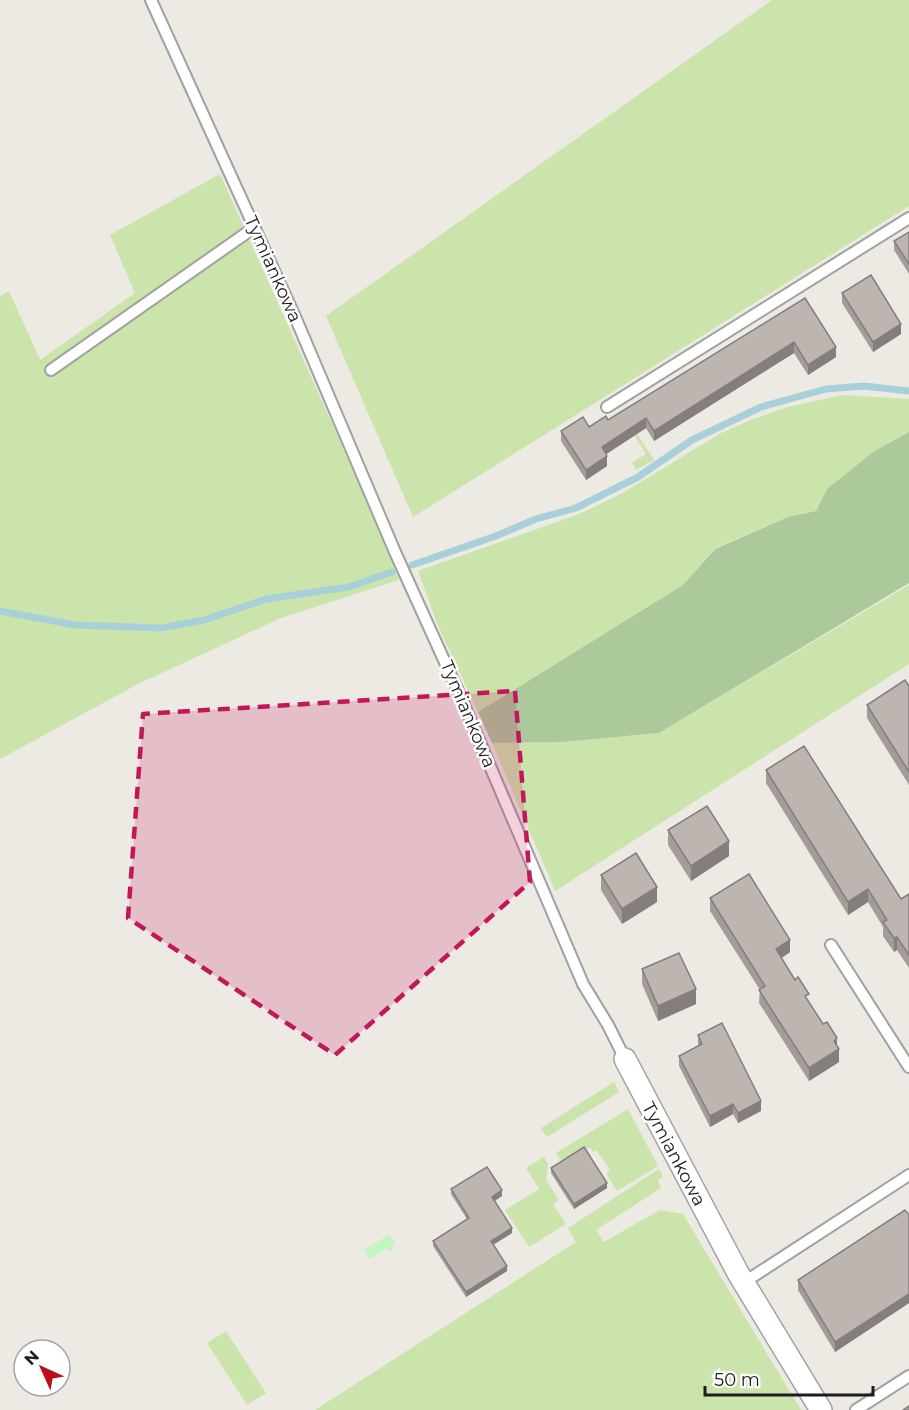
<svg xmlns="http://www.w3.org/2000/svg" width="909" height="1410" font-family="Montserrat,sans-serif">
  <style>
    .grass { fill: #cbe4ac }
    .forest { fill: #abc99b }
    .park { fill: #c3f5c3 }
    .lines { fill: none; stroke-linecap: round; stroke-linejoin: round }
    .stream { stroke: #a7d0d8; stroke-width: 7 }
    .lane-casing { stroke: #a1a1a1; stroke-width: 14 }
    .street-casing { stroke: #a1a1a1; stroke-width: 24 }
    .lane { stroke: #fff; stroke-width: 10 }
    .street { stroke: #fff; stroke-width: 21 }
    .wall { fill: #a39c97 }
    .shaded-wall { fill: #847f7b }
    .building { fill: #bdb5b0; stroke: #847f7b; stroke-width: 1.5 }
    .marked { fill: #c2185b; fill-opacity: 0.2; stroke: #c2185b; stroke-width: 4.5; stroke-dasharray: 12 8; stroke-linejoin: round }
    .labels { text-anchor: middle; stroke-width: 5; stroke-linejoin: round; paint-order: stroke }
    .street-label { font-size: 18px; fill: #1d1d1d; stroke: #fff }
  </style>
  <rect width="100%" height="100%" fill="#ede9e3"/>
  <g class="grass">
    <path d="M772 0H909V206L413 517 326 316Z"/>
    <path d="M220 174 379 528 399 580 281 618 138 684 0 759V296L9 291 40 360 135 293 110 235Z"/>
    <path d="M843 395 909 399V432L873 452 827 489 816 511 788 517 715 548 683 585 478 712 438 626 418 571 579 514 621 494 721 433 753 419 788 407Z"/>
    <path d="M621 409 654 460 636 470 632 463 646 454 621 413Z"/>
    <path d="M909 585V664L555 891 492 743 563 742 659 733Z"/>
    <path d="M614 1082 619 1092 547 1137 541 1128Z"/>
    <path d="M628 1109 658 1166 617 1191 606 1173 610 1170 596 1150 593 1152 590 1147 563 1164 556 1153Z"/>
    <path d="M544 1157 548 1164 546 1180 559 1200 553 1204 566 1224 529 1247 505 1210 539 1189 526 1168Z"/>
    <path d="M659 1169 663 1177 658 1180 661 1188 596 1230 604 1242 660 1210 683 1214 801 1410H315L576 1242 568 1228Z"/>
    <path d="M226 1331 266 1393 247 1405 207 1343Z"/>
  </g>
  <path class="forest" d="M909 432V583L659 733 563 742 492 743 478 712 683 585 715 549 788 517 816 511 827 489 873 452Z"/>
  <path class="park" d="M390 1234 395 1242 392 1245 394 1249 390 1252 387 1248 370 1259 364 1250Z"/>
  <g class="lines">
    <g class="stream">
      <path d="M412 565 496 536 536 519 576 508 638 477 692 440 761 407 826 389 864 386 909 391"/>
      <path d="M0 611 75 625 161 628 204 620 266 599 349 587 392 572"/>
    </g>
    <g class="lane-casing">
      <g id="lane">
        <path d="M151 0 296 319 395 552 458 691 583 984 608 1025 625 1059"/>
        <path d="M51 370 255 227"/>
        <path d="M607 407 909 218"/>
        <path d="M831 945 909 1067"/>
        <path d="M743 1283 909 1175"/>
        <path d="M856 1410 909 1376"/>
      </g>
    </g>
    <g class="street-casing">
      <path id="street" d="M625 1059 738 1273 821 1410"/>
    </g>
    <use href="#lane" class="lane"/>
    <use href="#street" class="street"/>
  </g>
  <g class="wall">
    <path d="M909 232V274L894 250V241Z"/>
    <path d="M842 293 901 334 873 352 842 303Z"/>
    <path d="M805 298 836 357 808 375 794 353 654 441 646 428 606 454 607 466 586 480 561 441V431L589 427 608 420Z"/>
    <path d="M909 686V785L867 718V705Z"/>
    <path d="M766 770 901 899 909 894V968L897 950 894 952 883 936V927L868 902 848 915 766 783Z"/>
    <path d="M668 830 729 856 691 881 668 845Z"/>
    <path d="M601 875 657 902 622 924 601 890Z"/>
    <path d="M710 898 790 952 781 958 837 1046 839 1062 809 1081 759 1003 760 990 710 911Z"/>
    <path d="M642 969 696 1004 658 1021 642 984Z"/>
    <path d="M698 1035 761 1111 738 1123 733 1114 710 1127 679 1066V1056L698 1046Z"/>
    <path d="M551 1168 607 1188 574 1209 551 1173Z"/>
    <path d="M451 1189 502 1196 495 1201 512 1233 493 1245 507 1271 466 1297 433 1246V1241L467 1219 451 1194Z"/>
    <path d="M909 1215V1303L835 1352 798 1290V1280Z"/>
  </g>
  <g class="shaded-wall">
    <path d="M901 324V334L873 352V342Z"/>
    <path d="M794 342V353L654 441V431Z"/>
    <path d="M836 347V357L808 375V365Z"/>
    <path d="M646 418V428L602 457V447Z"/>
    <path d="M607 456V466L586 480V470Z"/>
    <path d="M729 841V856L691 881V866Z"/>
    <path d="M657 887V902L622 924V909Z"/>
    <path d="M868 889V902L848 915V902Z"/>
    <path d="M897 937V950L894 952V938Z"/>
    <path d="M790 940V952L776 962V949Z"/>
    <path d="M696 989V1004L658 1021V1006Z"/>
    <path d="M837 1038V1050L839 1049V1062L809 1081V1068L834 1041Z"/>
    <path d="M761 1101V1111L738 1123V1113Z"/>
    <path d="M733 1104V1114L710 1127V1116Z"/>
    <path d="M607 1183V1188L574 1209V1204Z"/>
    <path d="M502 1190V1196L492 1202V1197Z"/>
    <path d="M512 1228V1233L491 1246V1241Z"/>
    <path d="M507 1266V1271L466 1297V1292Z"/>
    <path d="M909 1293V1303L835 1352V1342Z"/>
  </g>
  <g class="building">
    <path d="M909 232V264L894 241Z"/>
    <path d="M871 275 901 324 873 342 842 293Z"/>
    <path d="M805 298 836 347 808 365 794 342 654 431 646 418 602 447 607 456 586 470 561 431 583 417 589 427 606 416 608 420Z"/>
    <path d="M905 680 909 686V772L867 705Z"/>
    <path d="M804 746 901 899 909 894V955L897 937 894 938 883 922 887 920 868 889 848 902 766 770Z"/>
    <path d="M707 806 729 841 691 866 668 830Z"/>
    <path d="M636 853 657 887 622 909 601 875Z"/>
    <path d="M749 874 790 940 776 949 795 980 798 977 809 994 805 996 823 1024 827 1022 837 1038 834 1041 839 1049 809 1068 759 990 765 986 710 898Z"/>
    <path d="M679 953 696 989 658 1006 642 969Z"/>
    <path d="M722 1023 761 1101 738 1113 733 1104 710 1116 679 1056 702 1044 698 1035Z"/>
    <path d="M584 1147 607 1183 574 1204 551 1168Z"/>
    <path d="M487 1167 502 1190 492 1197 512 1228 491 1241 507 1266 466 1292 433 1241 469 1218 451 1189Z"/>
    <path d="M905 1210 909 1215V1294L835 1342 798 1280Z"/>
    <path d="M909 1406V1410H903Z"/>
  </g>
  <path class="marked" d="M515 691 530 882 335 1055 128 918 143 714Z"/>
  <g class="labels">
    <g class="street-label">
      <text transform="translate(273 269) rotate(66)" y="6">Tymiankowa</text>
      <text transform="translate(468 714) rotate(67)" y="6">Tymiankowa</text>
      <text transform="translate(674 1154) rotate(62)" y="6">Tymiankowa</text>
    </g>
  </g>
  <g transform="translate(42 1368) rotate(315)"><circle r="28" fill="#ffffff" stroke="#a5a5a5" stroke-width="1.5"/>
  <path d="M0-4.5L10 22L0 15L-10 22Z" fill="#ba0f1a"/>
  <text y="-9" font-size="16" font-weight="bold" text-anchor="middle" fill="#1d1d1d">N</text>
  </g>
  <path d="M705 1386v9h168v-9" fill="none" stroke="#1d1d1d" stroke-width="3"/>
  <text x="714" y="1386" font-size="18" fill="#1d1d1d" stroke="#ffffff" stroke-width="4.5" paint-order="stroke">50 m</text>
</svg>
